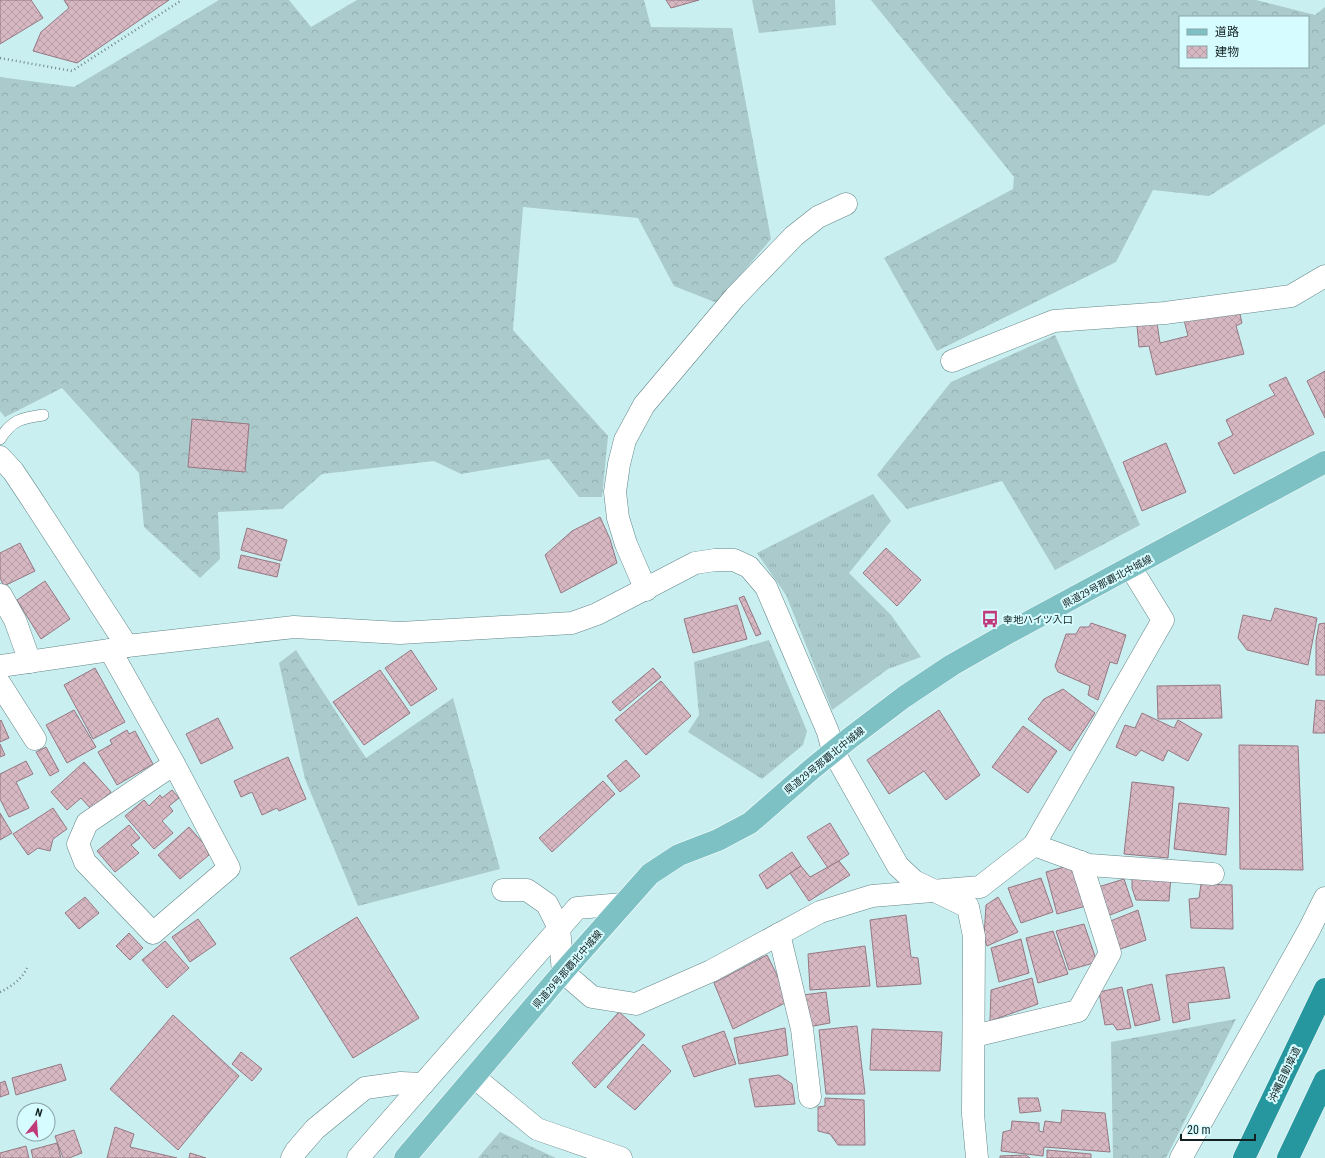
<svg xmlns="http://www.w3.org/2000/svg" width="1325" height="1158" font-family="'Roboto Condensed','Noto Sans JP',sans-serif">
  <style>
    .grass { fill: url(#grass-tufts) }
    .forest { fill: url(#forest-crowns); fill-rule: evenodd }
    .building { fill: url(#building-cross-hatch); stroke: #947882 }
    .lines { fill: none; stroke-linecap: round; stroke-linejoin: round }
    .lane-casing { stroke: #648688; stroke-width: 12 }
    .street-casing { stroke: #648688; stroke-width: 23 }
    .primary-casing { stroke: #fff; stroke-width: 23 }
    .highway-casing { stroke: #fff; stroke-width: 23 }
    .path { stroke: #718b8d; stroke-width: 2.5; stroke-dasharray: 1 3; stroke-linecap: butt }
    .lane { stroke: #fff; stroke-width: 11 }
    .street { stroke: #fff; stroke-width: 22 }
    .primary { stroke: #7dc1c5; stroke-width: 22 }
    .highway { stroke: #27979f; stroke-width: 22 }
    .labels { text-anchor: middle; stroke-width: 4; stroke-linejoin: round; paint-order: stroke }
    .street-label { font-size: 10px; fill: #132122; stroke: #d7fcff }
    .poi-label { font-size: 10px; fill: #132122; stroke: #d7fcff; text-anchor: start }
  </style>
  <defs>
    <pattern id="grass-tufts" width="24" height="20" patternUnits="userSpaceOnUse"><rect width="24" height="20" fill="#abcacc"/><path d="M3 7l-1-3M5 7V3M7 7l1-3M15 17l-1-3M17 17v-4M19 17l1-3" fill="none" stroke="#92adaf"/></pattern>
    <pattern id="forest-crowns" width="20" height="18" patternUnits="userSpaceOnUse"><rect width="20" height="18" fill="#abcacc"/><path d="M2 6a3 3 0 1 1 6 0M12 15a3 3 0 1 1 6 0" fill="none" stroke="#92adaf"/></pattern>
    <pattern id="building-cross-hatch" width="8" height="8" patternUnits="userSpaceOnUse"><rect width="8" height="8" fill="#d6b7c2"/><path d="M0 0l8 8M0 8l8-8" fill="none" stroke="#b79da6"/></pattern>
  </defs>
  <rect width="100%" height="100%" fill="#caeff1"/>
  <g class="grass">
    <path d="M873 494 891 521 849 573 891 615 921 657 888 669 832 710 786 595 757 553Z"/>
    <path d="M769 640 807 731 803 745 762 779 688 732 699 715 694 662Z"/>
  </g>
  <g class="forest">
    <path d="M219 0H289L311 27 357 0H644L651 27 732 28 771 239 717 303 674 286 638 218 523 207 513 330 608 436 602 497H579L549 459 461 474 434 461 322 474 282 509 218 512 220 559 200 578 144 527 139 473 62 388 5 417 0 411V77L74 87Z"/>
    <path d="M752 0H835L836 25 759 33Z"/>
    <path d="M871 0H1256L1315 15 1325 7V124L1209 196 1153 190 1116 262 937 351 884 258 1013 189 1014 177ZM1180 17H1308V67H1180Z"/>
    <path d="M1055 335 1140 525 1055 570 1002 481 907 509 877 475 951 382Z"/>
    <path d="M296 650 366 758 453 698 500 869 358 906 305 779 279 663Z"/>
    <path d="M1236 1019 1166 1158H1113L1111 1042Z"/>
    <path d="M500 1132 556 1158H478Z"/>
  </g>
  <g class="building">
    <path d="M0 0H31L43 18 0 44Z"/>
    <path d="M64 0H169L77 63 33 51 41 32 69 8Z"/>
    <path d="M666 0H699L671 8Z"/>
    <path d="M1239 310 1242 323 1236 326 1244 354 1156 375 1149 346 1139 347 1137 326 1157 323 1160 343 1188 336 1184 320Z"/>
    <path d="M1325 371V418L1307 381Z"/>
    <path d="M1286 377 1314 434 1234 474 1218 443 1233 435 1226 420 1275 395 1269 385Z"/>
    <path d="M192 419 249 424 245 472 188 467Z"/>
    <path d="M1166 443 1186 492 1142 511 1123 462Z"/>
    <path d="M600 517 610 539 617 563 561 593 545 555 572 531Z"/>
    <path d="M247 528 287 540 281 561 241 550Z"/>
    <path d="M20 543 35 571 4 586 0 578V553Z"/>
    <path d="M886 548 921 580 897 606 863 573Z"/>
    <path d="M241 555 280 564 277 577 238 568Z"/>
    <path d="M45 581 70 619 41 639 17 600Z"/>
    <path d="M744 596 761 634 756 636 739 598Z"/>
    <path d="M737 605 747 639 693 653 684 619Z"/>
    <path d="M1275 608 1317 618 1308 665 1247 650 1238 638 1243 615 1271 621Z"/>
    <path d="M1091 623 1126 635 1117 664 1110 662 1098 700 1088 695 1090 686 1058 672 1055 666 1066 634H1076L1080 627H1089Z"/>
    <path d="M1325 623V675H1316V641L1319 624Z"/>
    <path d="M411 650 437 689 411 706 385 668Z"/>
    <path d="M95 668 125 722 93 739 64 685Z"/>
    <path d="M653 668 661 677 620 711 612 702Z"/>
    <path d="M380 670 410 713 364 745 333 702Z"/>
    <path d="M661 681 691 716 646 755 615 720Z"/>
    <path d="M1220 685 1222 718 1158 719 1157 686Z"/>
    <path d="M1063 689 1095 713 1070 751 1028 719 1044 699Z"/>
    <path d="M1316 700 1325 701V733H1313Z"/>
    <path d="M74 710 96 747 67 763 46 725Z"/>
    <path d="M939 710 980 775 946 800 924 771 889 794 867 760Z"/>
    <path d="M1142 713 1174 728 1178 720 1202 734 1188 761 1168 750 1163 761 1141 750 1136 756 1116 747 1125 725 1135 728Z"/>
    <path d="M218 718 233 748 201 764 186 734Z"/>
    <path d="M1 720 9 738 0 742V721Z"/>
    <path d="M1023 726 1057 751 1028 793 992 767Z"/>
    <path d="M127 730 129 734 135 731 153 764 117 785 98 752 112 744 110 740Z"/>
    <path d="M0 744 5 755 0 757Z"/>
    <path d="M1239 745 1298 746 1303 870 1240 869Z"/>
    <path d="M46 747 59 771 50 776 36 752Z"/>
    <path d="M288 757 306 799 279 811 277 808 262 815 252 792 241 797 234 781Z"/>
    <path d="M626 760 640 776 620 792 607 776Z"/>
    <path d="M26 761 33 774 16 782 29 808 9 817 0 799V774Z"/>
    <path d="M84 762 111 792 91 809 81 798 67 810 51 792Z"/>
    <path d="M603 781 615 794 552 852 539 838Z"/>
    <path d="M1132 782 1174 787 1168 858 1124 854Z"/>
    <path d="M172 790 179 798 169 806 173 811 162 821 173 833 154 849 125 816 144 800 149 806 160 795 162 798Z"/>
    <path d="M1179 803 1229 808 1226 855 1174 849Z"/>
    <path d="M53 808 67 829 53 839 50 851 38 848 28 855 13 834Z"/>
    <path d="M0 813 12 833 0 840Z"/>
    <path d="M830 823 849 854 828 868 807 837Z"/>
    <path d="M129 825 140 838 131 845 139 853 115 872 97 851Z"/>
    <path d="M189 827 204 844 209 855 180 879 158 855Z"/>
    <path d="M792 852 801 866 767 889 759 875Z"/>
    <path d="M839 861 850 875 809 901 790 873 801 866 810 877Z"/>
    <path d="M1068 866 1075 872 1086 906 1057 914 1046 872Z"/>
    <path d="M1132 874 1171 876 1169 901 1136 900 1132 888Z"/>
    <path d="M1041 878 1053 912 1021 923 1008 888Z"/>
    <path d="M1124 879 1133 906 1105 917 1095 888Z"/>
    <path d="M1201 884 1232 885 1233 929 1191 928 1189 899 1199 898Z"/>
    <path d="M85 897 99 913 79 929 65 913Z"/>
    <path d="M998 897 1018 932 987 946 984 937 986 905Z"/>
    <path d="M1138 910 1146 940 1118 950 1108 922Z"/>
    <path d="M906 915 911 957 918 958 921 984 877 987 870 920Z"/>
    <path d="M357 917 419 1018 353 1058 290 958Z"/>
    <path d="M198 919 216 944 190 962 172 937Z"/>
    <path d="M1084 924 1097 962 1069 970 1056 931Z"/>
    <path d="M1053 931 1068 974 1038 983 1026 938Z"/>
    <path d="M129 933 143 948 130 960 116 946Z"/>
    <path d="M1021 939 1029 973 999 982 991 948Z"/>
    <path d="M165 941 189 968 167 988 142 960Z"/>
    <path d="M865 946 870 986 810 990 808 954Z"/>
    <path d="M767 955 780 981 785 1003 733 1029 714 983Z"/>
    <path d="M1224 967 1230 998 1188 1003 1190 1019 1173 1023 1166 975Z"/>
    <path d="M1032 978 1038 1004 990 1021 991 990Z"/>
    <path d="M1152 984 1160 1020 1135 1026 1127 990Z"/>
    <path d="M1122 987 1131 1028 1117 1030 1113 1024 1105 1025 1099 992Z"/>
    <path d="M826 992 830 1023 808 1027 803 995Z"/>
    <path d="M619 1012 645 1035 595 1088 572 1063Z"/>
    <path d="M173 1015 239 1076 178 1150 110 1089Z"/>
    <path d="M857 1026 865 1094H826L819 1030Z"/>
    <path d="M785 1028 788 1055 739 1064 734 1038Z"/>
    <path d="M872 1029 942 1032 940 1071 870 1070Z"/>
    <path d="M724 1031 736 1064 694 1077 682 1046Z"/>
    <path d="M643 1044 671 1071 635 1110 607 1087Z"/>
    <path d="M241 1052 262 1069 252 1081 232 1064Z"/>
    <path d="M61 1064 66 1080 16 1095 12 1078Z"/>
    <path d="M779 1075 792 1084 795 1104 755 1107 749 1079Z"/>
    <path d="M5 1081 9 1094 0 1097V1083Z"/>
    <path d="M825 1098 864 1100 865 1145H838L830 1134 818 1131V1107L825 1106Z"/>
    <path d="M1018 1098H1038L1041 1111 1020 1113Z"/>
    <path d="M1062 1110 1105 1113 1110 1152 1044 1147 1043 1156 1001 1151 1003 1132 1011 1130 1012 1121 1039 1123V1131L1043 1132 1045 1121 1061 1123Z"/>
    <path d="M115 1127 134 1134 130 1147 177 1158H107Z"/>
    <path d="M74 1130 82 1153 69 1158H63L55 1136Z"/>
    <path d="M57 1143 61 1158H33L31 1150Z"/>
    <path d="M26 1146 29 1158H0V1153Z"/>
    <path d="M1047 1150 1091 1154V1158H1047Z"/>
    <path d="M190 1153 206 1158H189Z"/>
    <path d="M1026 1155 1030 1158H1000V1156Z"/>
  </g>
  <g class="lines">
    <g class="lane-casing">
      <path id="lane" d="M0 439C12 420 21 418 43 415"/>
    </g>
    <g class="street-casing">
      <g id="street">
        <path d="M952 361 1054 321 1165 313 1291 296 1325 276"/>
        <path d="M0 457 13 471 31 498 127 646"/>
        <path d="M646 590 626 544 618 518 615 492 619 464 625 440 644 405 735 297 794 236 818 217 846 204"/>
        <path d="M1 595 15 620 30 662"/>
        <path d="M110 650 174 764 229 868 153 933 85 862 78 844 87 823 174 764"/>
        <path d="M0 666 110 650 127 646 294 627 400 633 572 623 597 614 695 563 715 560H734L749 567 766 587 828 732 833 751 898 866 914 881 968 907 974 936 973 1114 977 1158"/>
        <path d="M0 684 35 739"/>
        <path d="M1034 845 1089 865 1213 874"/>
        <path d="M503 890H527L547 904 559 928 563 972 592 997 636 1004 711 971 820 912 872 896 980 887 1034 845 1163 620 1131 568"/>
        <path d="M779 934 802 1029 810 1097"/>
        <path d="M974 1036 1078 1011 1110 953 1081 862"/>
        <path d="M474 1077 537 1129 621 1158"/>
        <path d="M292 1158 296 1151 315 1129 365 1088 401 1083 423 1084"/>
        <path d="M358 1158 577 908 623 904"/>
        <path d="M1181 1158 1309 930 1325 898"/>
      </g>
    </g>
    <g class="primary-casing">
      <path id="primary" d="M405 1158 563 972 650 874 679 855 718 840 750 823 813 768 850 738 904 697 952 665 1010 632 1325 462"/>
    </g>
    <g class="highway-casing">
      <g id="highway">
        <path d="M1244 1158 1325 989"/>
        <path d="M1288 1158 1325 1080"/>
      </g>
    </g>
    <g class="path">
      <path d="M0 58 72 71 182 0"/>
      <path d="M0 992C11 987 22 979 27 968"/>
    </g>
    <use href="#lane" class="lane"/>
    <use href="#street" class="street"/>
    <use href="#primary" class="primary"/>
    <use href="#highway" class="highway"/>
  </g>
  <defs>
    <g id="bus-bare" transform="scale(1.38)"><path d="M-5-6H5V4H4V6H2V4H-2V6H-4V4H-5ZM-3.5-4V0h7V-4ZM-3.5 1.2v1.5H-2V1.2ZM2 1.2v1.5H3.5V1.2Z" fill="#bf397b" stroke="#d7fcff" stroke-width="2.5" paint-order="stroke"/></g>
  </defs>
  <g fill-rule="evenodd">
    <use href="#bus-bare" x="990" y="619"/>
  </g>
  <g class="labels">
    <g class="street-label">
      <text transform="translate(1107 581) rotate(-28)" y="4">県道29号那覇北中城線</text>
      <text transform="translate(824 760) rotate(-39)" y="4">県道29号那覇北中城線</text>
      <text transform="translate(567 969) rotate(-49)" y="4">県道29号那覇北中城線</text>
      <text transform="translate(1284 1074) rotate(-64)" y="4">沖縄自動車道</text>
    </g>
    <g class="poi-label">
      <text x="1003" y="623">幸地ハイツ入口</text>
    </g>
  </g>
  <rect x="1179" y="16" width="130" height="52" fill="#d7fcff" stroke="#89a4a7"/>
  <rect x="1187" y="29" width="20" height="6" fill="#7dc1c5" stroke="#89a4a7"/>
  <text x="1215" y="36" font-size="12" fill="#132122">道路</text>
  <rect x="1187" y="46" width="20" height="12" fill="url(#building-cross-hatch)" stroke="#89a4a7"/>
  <text x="1215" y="56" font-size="12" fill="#132122">建物</text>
  <g transform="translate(36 1122) rotate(17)"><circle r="19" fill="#d7fcff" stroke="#89a4a7"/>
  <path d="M0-3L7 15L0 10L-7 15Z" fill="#bf397b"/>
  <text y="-6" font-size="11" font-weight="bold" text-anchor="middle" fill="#132122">N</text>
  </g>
  <path d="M1181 1134v6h74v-6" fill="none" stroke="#132122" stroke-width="2"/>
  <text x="1187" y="1134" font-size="12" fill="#132122" stroke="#d7fcff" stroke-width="3" paint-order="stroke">20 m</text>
</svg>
